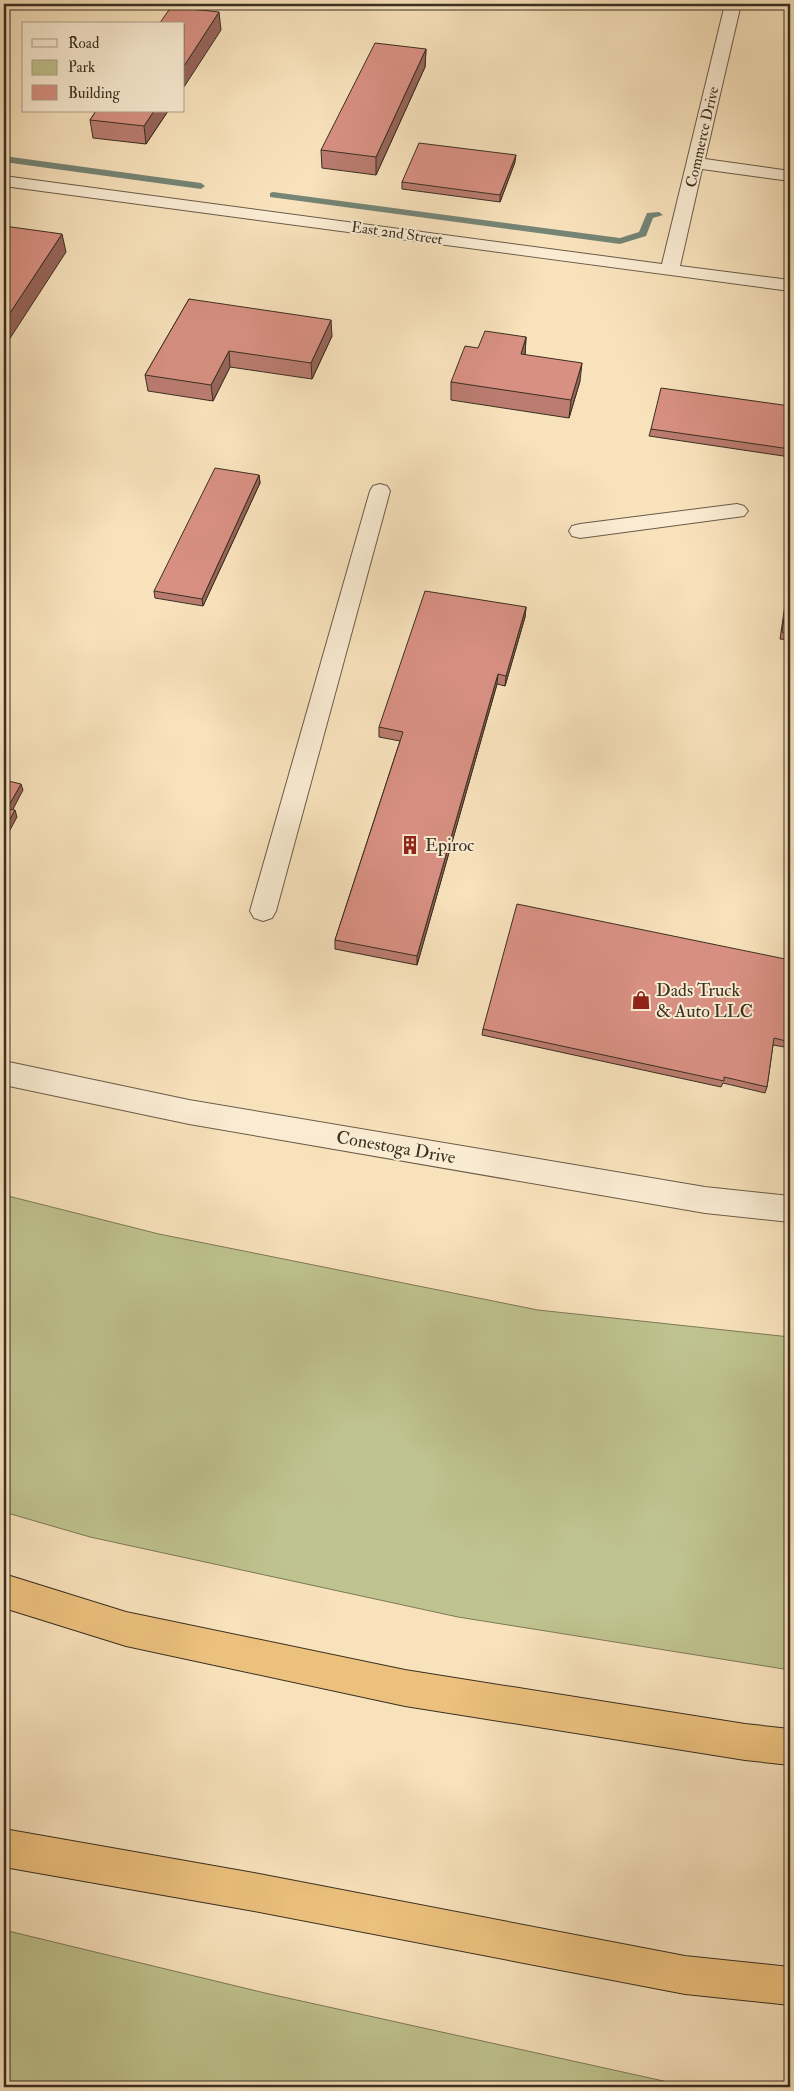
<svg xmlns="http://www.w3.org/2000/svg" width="794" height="2091" font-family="'IM FELL Double Pica',serif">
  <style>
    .green { fill: #bfc38f; stroke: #7c7958 }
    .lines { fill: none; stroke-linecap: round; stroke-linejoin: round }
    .stream { fill: #758576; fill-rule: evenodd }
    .minor-casing { stroke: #6a5c48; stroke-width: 2 }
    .highway-casing { stroke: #3a2f21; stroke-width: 2 }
    .minor { fill: #faecd3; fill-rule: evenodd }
    .highway { fill: #ecc17e; fill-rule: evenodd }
    .wall { fill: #ba7c70; stroke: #3a2f21 }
    .shaded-wall { fill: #97655b; stroke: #3a2f21 }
    .building { fill: #d89082; stroke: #3a2f21 }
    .labels { text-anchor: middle; stroke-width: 4; stroke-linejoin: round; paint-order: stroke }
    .far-street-label { font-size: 15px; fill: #3a2f21; stroke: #faecd3 }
    .poi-label { font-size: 18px; fill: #3a2f21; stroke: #faecd3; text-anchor: start }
    .street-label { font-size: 18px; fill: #3a2f21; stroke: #faecd3 }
  </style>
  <rect width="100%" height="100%" fill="#f8e2bc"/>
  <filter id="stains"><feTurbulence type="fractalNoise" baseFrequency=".004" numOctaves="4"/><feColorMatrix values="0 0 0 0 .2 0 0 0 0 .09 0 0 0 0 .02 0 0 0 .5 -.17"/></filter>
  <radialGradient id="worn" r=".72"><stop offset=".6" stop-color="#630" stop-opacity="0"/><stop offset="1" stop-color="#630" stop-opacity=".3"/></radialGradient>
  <g class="green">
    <path d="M4 1195 159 1234 538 1310 790 1337V1670L458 1617 90 1537 4 1512Z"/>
    <path d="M4 1930 265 1993 668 2082 737 2087H4Z"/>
  </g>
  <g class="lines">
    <g class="stream">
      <path d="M4 156 201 183 205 186 201 189 4 162Z"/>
      <path d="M273 192 620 238 639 232 647 213 659 212 663 215 653 218 646 236 620 244 270 197V193Z"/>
    </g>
    <g class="minor-casing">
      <g id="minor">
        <path d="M725 4H741L705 159 790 171V181L702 169 680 266 790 280V291L4 186V176L662 264Z"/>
        <path d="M380 484 387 486 390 491 276 911 272 918 263 921 254 918 250 911 370 491 373 486Z"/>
        <path d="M737 504 744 506 748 511 744 516 580 538 572 536 569 531 572 526 580 524Z"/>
        <path d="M4 1061 189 1100 705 1187 790 1196V1222L705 1213 189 1124 4 1085Z"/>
      </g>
    </g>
    <g class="highway-casing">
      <g id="highway">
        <path d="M4 1574 126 1612 405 1670 745 1724 790 1729V1765L745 1760 405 1706 126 1646 4 1608Z"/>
        <path d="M4 1829 254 1873 685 1956 790 1967V2005L685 1994 254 1911 4 1867Z"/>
      </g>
    </g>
    <use href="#minor" class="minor"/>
    <use href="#highway" class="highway"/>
  </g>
  <g class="wall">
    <path d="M426 49 425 67 376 175 322 168 321 150Z"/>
    <path d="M96 111H168L146 144 93 138 90 120Z"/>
    <path d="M515 162 500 202 402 189V182Z"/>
    <path d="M189 299 332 336 312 379 230 367 213 401 148 391 145 375Z"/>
    <path d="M526 337 525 355 580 381 569 418 451 400V382L478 348Z"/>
    <path d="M790 406V457L649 436 651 429Z"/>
    <path d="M259 475 260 483 203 606 155 598 154 591Z"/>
    <path d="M790 578V640L780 639 788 584Z"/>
    <path d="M526 607 525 617 505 686 497 684 417 965 335 949V940L400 741 379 737V727Z"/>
    <path d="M790 960V1048L773 1045 767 1087 765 1093 723 1083 721 1087 482 1035 483 1029Z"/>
  </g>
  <g class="shaded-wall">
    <path d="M219 12 221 30 184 87V66Z"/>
    <path d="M426 49 425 67 376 175V157Z"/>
    <path d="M154 111H168L146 144 144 126Z"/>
    <path d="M516 155 515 162 500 202V195Z"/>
    <path d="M62 234 66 252 5 346 4 343V322Z"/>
    <path d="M331 320 332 336 312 379 311 363Z"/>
    <path d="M526 337 525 356 521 354Z"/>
    <path d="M229 351 230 367 213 401 211 385Z"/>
    <path d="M582 363 580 381 569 418 571 400Z"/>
    <path d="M259 475 260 483 203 606 202 599Z"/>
    <path d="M526 607 525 617 505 686 506 676Z"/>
    <path d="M498 674 497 684 417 965V956Z"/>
    <path d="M21 784 23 790 10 815 7 809Z"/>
    <path d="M15 810 17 817 4 841V830Z"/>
  </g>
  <g class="building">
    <path d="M171 7 219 12 184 66V24H159Z"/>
    <path d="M375 43 426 49 376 157 321 150Z"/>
    <path d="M96 111H154L144 126 90 120Z"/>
    <path d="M419 143 516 155 500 195 402 182Z"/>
    <path d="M4 226 62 234 4 322Z"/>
    <path d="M189 299 331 320 311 363 229 351 211 385 145 375Z"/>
    <path d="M485 331 526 337 521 354 582 363 571 400 451 382 465 346 478 348Z"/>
    <path d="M661 388 790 406V449L651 429Z"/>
    <path d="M215 468 259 475 202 599 154 591Z"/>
    <path d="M790 578V633L782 632Z"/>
    <path d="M425 591 526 607 506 676 498 674 417 956 335 940 403 732 379 727Z"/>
    <path d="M4 780 21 784 7 809 15 810 4 830Z"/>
    <path d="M517 904 790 960V1042L774 1038 767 1087 724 1077V1081L483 1029Z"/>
  </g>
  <defs>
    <g id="building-bare" transform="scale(1.5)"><path d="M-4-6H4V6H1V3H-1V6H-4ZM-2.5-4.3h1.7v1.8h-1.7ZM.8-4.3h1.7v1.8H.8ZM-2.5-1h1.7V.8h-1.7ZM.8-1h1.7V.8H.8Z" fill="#8f2418" stroke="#faecd3" stroke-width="2.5" paint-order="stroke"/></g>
    <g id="shop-bare" transform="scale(1.5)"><path d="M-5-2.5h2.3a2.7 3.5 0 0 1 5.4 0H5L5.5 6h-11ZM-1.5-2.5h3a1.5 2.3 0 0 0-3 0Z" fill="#8f2418" stroke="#faecd3" stroke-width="2.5" paint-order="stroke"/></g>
  </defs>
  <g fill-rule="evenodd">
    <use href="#building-bare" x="410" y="845"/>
    <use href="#shop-bare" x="641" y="1000"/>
  </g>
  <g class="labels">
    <g class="far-street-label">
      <text transform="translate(702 137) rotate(-77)" y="5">Commerce Drive</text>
      <text transform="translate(397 233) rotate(8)" y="5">East 2nd Street</text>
    </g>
    <g class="poi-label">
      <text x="425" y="851">Epiroc</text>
      <text x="656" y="996">Dads Truck<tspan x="656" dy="21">&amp; Auto LLC</tspan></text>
    </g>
    <g class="street-label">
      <text transform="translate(396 1147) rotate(10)" y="6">Conestoga Drive</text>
    </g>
  </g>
  <rect width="794" height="2091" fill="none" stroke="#f8e2bc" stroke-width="20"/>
  <rect x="5" y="5" width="784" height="2081" fill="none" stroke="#3a2f21" stroke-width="2.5"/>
  <rect x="10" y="10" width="774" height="2071" fill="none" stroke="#3a2f21"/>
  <rect x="22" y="22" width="162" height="90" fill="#faecd3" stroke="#ada08c"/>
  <rect x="32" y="39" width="25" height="8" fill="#faecd3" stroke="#ada08c"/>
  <text x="68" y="48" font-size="15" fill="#3a2f21">Road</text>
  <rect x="32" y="60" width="25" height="15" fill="#bfc38f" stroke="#ada08c"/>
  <text x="68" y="72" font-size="15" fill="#3a2f21">Park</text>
  <rect x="32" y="85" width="25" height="15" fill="#d89082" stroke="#ada08c"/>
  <text x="68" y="98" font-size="15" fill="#3a2f21">Building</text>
  <rect width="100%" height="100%" filter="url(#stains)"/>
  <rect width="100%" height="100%" fill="url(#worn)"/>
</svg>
